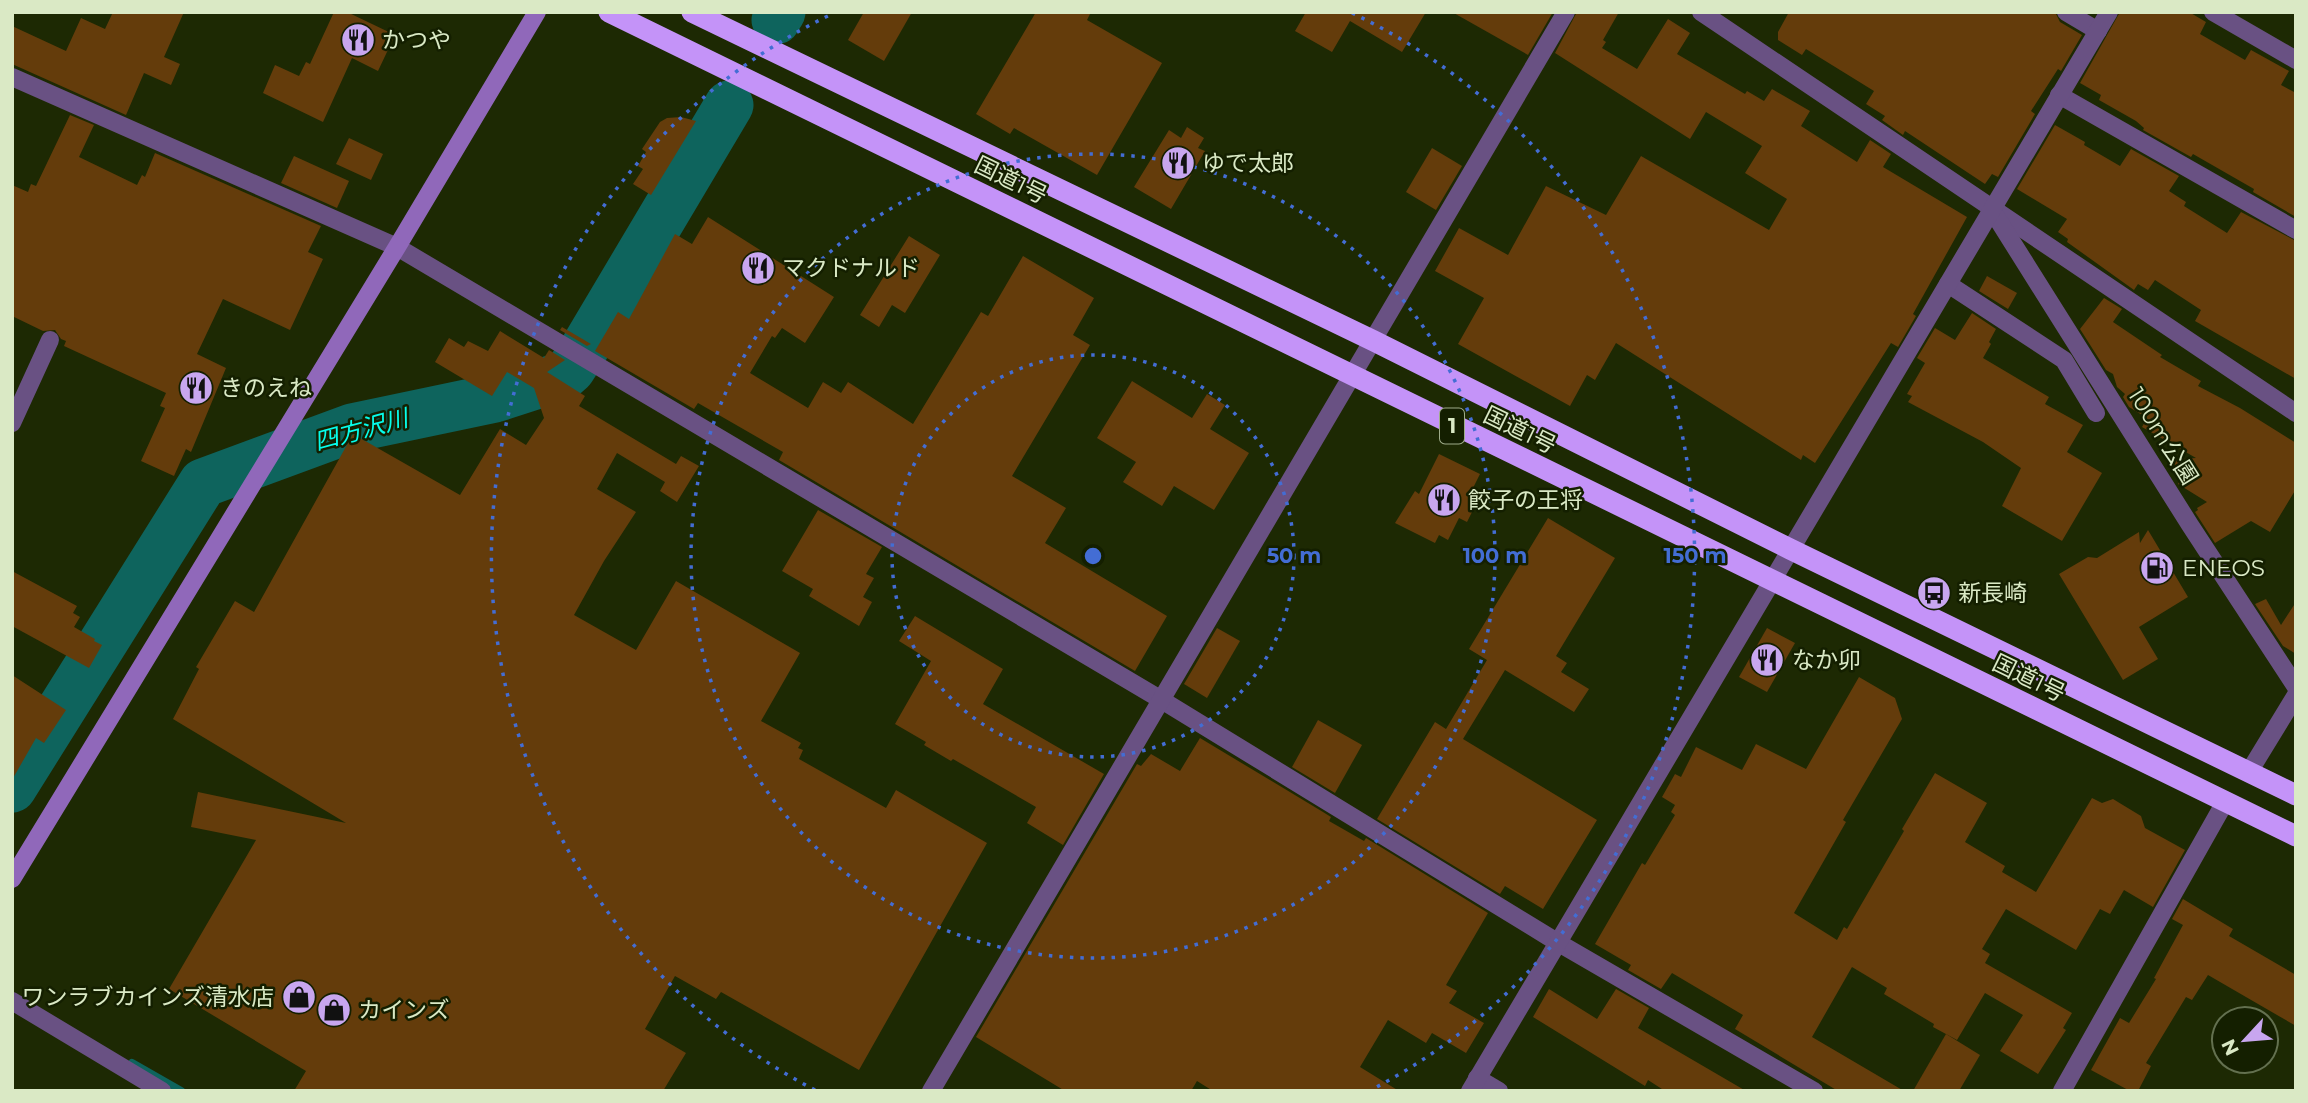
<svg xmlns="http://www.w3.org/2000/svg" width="2308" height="1103" font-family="Montserrat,'Noto Sans JP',sans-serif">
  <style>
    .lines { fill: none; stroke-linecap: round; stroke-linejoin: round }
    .stream { stroke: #0e645d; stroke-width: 8 }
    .river { stroke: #0e645d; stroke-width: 49 }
    .building { fill: #643c0b }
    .street { stroke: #695183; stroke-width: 18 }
    .secondary { stroke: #9068ba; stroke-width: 18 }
    .highway { stroke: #c493f8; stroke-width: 21 }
    .ring { fill: none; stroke: #436dd4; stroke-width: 3.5; stroke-dasharray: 3.5 7 }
    .labels { text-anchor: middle; stroke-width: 5; stroke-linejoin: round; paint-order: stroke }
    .shield { fill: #141f00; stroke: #9fac8a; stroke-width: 2 }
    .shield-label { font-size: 21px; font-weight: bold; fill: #dae9c5 }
    .poi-label { font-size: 23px; fill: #dae9c5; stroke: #141f00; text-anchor: start }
    .street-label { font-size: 23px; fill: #dae9c5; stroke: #141f00 }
    .water-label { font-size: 24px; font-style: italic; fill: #06fdeb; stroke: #141f00 }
    .centre { fill: #436dd4; stroke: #141f00; stroke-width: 3.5 }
    .ring-label { font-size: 21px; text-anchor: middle; font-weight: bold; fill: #436dd4; stroke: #141f00; stroke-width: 5; stroke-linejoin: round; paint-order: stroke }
  </style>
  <rect width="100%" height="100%" fill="#1d2903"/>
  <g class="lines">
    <path class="stream" d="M132 1063 181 1091"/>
    <g class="river">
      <path d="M776 20 781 12"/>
      <path d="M12 788 203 483 352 428 495 398 563 376 571 369 584 349 729 105"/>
    </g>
  </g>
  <g class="building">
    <path d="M113 12H184L164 57 180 64 171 85 144 73 126 115 12 64V26L66 51 81 18 105 29Z"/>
    <path d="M334 12H347L395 35 378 71 352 58 323 122 263 93 275 65 299 76 306 62 310 64Z"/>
    <path d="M864 12H912L884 61 848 40Z"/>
    <path d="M1036 12H1091L1087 20 1162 63 1097 175 1014 128 1010 134 976 114Z"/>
    <path d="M1306 12H1426L1402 52 1350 21 1332 52 1295 31Z"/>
    <path d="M1452 12H1553L1528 55Z"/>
    <path d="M1577 12H1619L1603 40 1606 42 1602 48 1637 69 1668 19 1690 33 1677 54 1745 94 1747 91 1764 101 1772 89 1810 111 1801 126 1857 162 1870 140 1891 154 1883 167 1967 217 1913 314 1916 316 1898 347 1891 343 1815 463 1803 455 1801 460 1616 343 1595 380 1587 375 1570 406 1458 344 1484 298 1435 271 1459 228 1508 255 1546 186 1606 215 1641 156 1769 230 1787 199 1745 173 1762 146 1706 112 1690 139 1555 53Z"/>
    <path d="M1789 12H2055L2060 22 2082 35 2061 71 2058 69 2031 111 2035 114 1998 177 1992 174 1985 184 1905 131 1903 135 1882 120 1885 116 1866 104 1874 91 1806 49 1802 55 1778 40V32Z"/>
    <path d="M2120 12H2189L2206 22 2200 34 2245 60 2251 50 2289 71 2281 85 2296 93V217L2253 192 2254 189 2193 154 2191 157 2143 130 2144 128 2136 121 2099 100 2101 95 2080 83Z"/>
    <path d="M70 115 94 125 79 157 137 185 142 175 145 177 155 153 321 226 308 252 323 259 290 330 223 299 197 354 226 368 191 452 186 449 174 476 141 461 165 408 160 406 166 393 64 346 66 341 61 339 55 330 43 331 12 316V185L28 192 31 184 36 186Z"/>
    <path d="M681 117 696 121 651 195 633 184 643 169 638 166 646 152 642 149 660 122 667 118Z"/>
    <path d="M2055 125 2085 142 2084 145 2120 166 2131 149 2179 176 2169 191 2186 202 2184 206 2227 233 2241 212 2296 241V379L2195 321 2201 310 2155 280 2148 290 2138 284 2134 290 2067 242 2068 239 2058 232 2067 219 2017 189Z"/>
    <path d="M1187 127 1204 138 1198 148 1205 151 1171 209 1134 187 1169 130 1181 138Z"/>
    <path d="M349 138 383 154 371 180 336 164Z"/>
    <path d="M1432 148 1462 166 1436 210 1406 192Z"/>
    <path d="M294 156 349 181 337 208 281 183Z"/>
    <path d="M708 217 834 297 805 343 782 328 775 338 772 336 750 373 808 408 823 382 841 393 848 382 913 424 981 312 988 316 1023 256 1094 298 1073 335 1090 345 1012 476 1066 508 1045 543 1167 616 1135 671 779 460 783 452 698 403 694 409 595 351 618 312 629 319 675 234 692 244Z"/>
    <path d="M909 236 940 255 905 313 892 305 879 327 860 315Z"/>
    <path d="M1987 276 2017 293 2008 309 1979 291Z"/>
    <path d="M2104 298 2122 309 2113 322 2162 355 2160 357 2201 381 2198 386 2240 408 2296 443V489L2270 532 2251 521 2215 543 2195 512 2198 510 2197 508 2207 502 2178 484 2185 471 2167 460 2196 458 2142 427 2147 418 2129 407 2123 397 2125 394 2117 387 2113 374 2106 370 2080 329Z"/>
    <path d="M1972 313 1996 329 1989 342 1991 344 1983 358 2049 397 2045 404 2083 425 2067 452 2102 473 2062 541 2002 506 2021 468 1983 442 1908 402 1912 396 1907 394 1925 363 1917 358 1935 328 1955 340Z"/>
    <path d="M562 327 591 344 587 346 560 330Z"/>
    <path d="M500 331 544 358 549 350 565 360 547 372 585 396 579 406 676 464 681 456 699 466 677 502 660 491 665 482 617 453 597 489 636 512 604 561 574 615 636 650 676 581 800 653 761 721 801 743 798 748 803 750 799 759 886 808 896 790 987 843 859 1070 721 992 716 999 675 976 645 1029 686 1053 663 1091H294L306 1071 169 989 256 840 191 827 198 792 346 823 173 719 199 669 196 667 235 601 254 612 353 434 460 495 500 429 526 445 544 418 534 388 507 372 492 396 435 362 449 338 464 347 468 341 488 351Z"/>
    <path d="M1132 381 1192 418 1207 394 1225 405 1210 429 1249 453 1214 510 1174 486 1162 506 1123 482 1136 462 1097 438Z"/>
    <path d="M1439 454 1480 474 1472 490 1481 494 1467 522 1459 518 1448 540 1439 535 1435 543 1395 523 1415 491 1419 494Z"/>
    <path d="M818 510 882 547 866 574 874 578 863 597 872 602 859 626 809 596 813 589 782 571Z"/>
    <path d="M1548 518 1615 558 1556 656 1567 663 1561 672 1589 689 1574 712 1505 670 1463 739 1597 820 1543 909 1505 886 1500 894 1377 819 1435 722 1446 729 1487 660 1469 649Z"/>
    <path d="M2148 530 2188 597 2139 627 2158 659 2123 680 2059 574 2088 557 2097 558 2139 532 2140 543Z"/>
    <path d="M12 571 77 606 73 613 80 617 74 627 95 639 94 641 102 645 89 668 12 626Z"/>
    <path d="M2266 599 2281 625 2296 602V654L2283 646 2255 604Z"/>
    <path d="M915 616 1003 669 983 704 1104 774 1063 845 1027 823 1036 807 953 759 951 761 924 745 926 742 895 724 931 661 899 641Z"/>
    <path d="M1217 628 1240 641 1207 698 1184 684Z"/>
    <path d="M1767 628 1795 643 1767 692 1739 677Z"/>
    <path d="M12 675 66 710 44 743 36 738 12 780Z"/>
    <path d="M1859 677 1895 698 1902 719 1843 820 1846 822 1794 913 1837 940 1844 927 1847 929 1904 831 1902 829 1935 773 1987 803 1965 842 2005 866 2002 872 2036 892 2092 798 2102 803 2113 799 2141 816 2145 828 2185 850 2153 907 2124 890 2110 914 2100 909 2076 950 2006 909 1982 949 1990 954 1985 963 2072 1013 2063 1028 2066 1030 2038 1074 2000 1051 2023 1015 1985 993 1957 1040 1933 1027 1934 1024 1884 994 1887 988 1852 967 1812 1037 1904 1091H1838L1735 1029 1743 1015 1672 973 1661 989 1628 970 1631 965 1595 944 1642 863 1645 865 1675 815 1671 812 1675 805 1662 797 1675 774 1681 777 1696 747 1742 770 1756 744 1806 769Z"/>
    <path d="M1318 720 1362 745 1335 793 1292 767Z"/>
    <path d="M1200 738 1323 812 1331 817 1329 821 1364 841 1366 838 1488 913 1446 985 1457 991 1449 1003 1484 1023 1466 1053 1432 1033 1426 1043 1388 1020 1360 1067 1399 1091H1213L1197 1081 1191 1091H1065L976 1037 1137 764 1141 766 1151 754 1180 771Z"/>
    <path d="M2183 899 2233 929 2229 936 2296 975V1026L2208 975 2192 1000 2186 997 2146 1063 2151 1066 2138 1091H2130L2091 1070 2120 1018 2129 1023 2156 979 2154 978 2183 925 2172 919Z"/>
    <path d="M1549 989 1597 1019 1616 989 1649 1008 1638 1028 1746 1091H1665L1648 1080 1645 1086 1533 1017Z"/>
    <path d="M1946 1034 1980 1055 1959 1091H1913Z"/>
  </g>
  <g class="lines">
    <g class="street">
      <path d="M1701 12 2296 413"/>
      <path d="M2066 12 2098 31"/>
      <path d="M2213 12 2296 60"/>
      <path d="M12 77 397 247 1160 699 1557 942 1814 1091"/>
      <path d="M2059 95 2296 230"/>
      <path d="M1995 215 2190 525 2296 687"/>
      <path d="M1948 284 2064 360 2096 413"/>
      <path d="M12 423 50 340"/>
      <path d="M2249 772 2296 695"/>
      <path d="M12 1001 162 1091"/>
      <path d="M1477 1078 1499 1091"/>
      <path d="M931 1091 1566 12"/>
      <path d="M1470 1091 2109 12"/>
      <path d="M2062 1091 2225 802"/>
    </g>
    <path class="secondary" d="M12 879 397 247 537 12"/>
    <g class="highway">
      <path d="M609 12 2296 836"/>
      <path d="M692 12 1374 341 1790 549 2296 795"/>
    </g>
  </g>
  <g class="ring">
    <circle cx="1093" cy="556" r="201"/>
    <circle cx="1093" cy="556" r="402"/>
    <path d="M815 1090A602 602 0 0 1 834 13M1352 13A602 602 0 0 1 1371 1090"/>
  </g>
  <defs>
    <g id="restaurant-disc" transform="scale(1.75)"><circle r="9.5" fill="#c8a6ef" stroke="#141f00"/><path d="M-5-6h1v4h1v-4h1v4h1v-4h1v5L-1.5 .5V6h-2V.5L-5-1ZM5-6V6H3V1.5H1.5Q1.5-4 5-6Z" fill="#111"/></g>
    <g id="fuel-disc" transform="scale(1.75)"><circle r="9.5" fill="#c8a6ef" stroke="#141f00"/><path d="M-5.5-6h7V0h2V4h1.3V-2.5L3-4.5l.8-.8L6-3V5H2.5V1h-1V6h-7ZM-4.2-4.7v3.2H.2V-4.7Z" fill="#111"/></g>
    <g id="bus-disc" transform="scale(1.75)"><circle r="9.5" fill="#c8a6ef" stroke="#141f00"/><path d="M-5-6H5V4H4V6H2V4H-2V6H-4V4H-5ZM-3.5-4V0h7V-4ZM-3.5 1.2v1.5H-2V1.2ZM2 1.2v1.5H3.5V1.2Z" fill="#111"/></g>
    <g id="shop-disc" transform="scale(1.75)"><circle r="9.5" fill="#c8a6ef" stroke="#141f00"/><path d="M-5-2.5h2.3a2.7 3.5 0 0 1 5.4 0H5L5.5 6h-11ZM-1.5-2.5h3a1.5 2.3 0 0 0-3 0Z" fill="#111"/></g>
  </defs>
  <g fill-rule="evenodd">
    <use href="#restaurant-disc" x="358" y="40"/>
    <use href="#restaurant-disc" x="1178" y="163"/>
    <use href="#restaurant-disc" x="758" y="268"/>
    <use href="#restaurant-disc" x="196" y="388"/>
    <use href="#restaurant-disc" x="1444" y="500"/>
    <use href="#fuel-disc" x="2157" y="568"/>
    <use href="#bus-disc" x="1934" y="593"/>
    <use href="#restaurant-disc" x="1767" y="660"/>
    <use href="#shop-disc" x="299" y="997"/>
    <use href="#shop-disc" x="334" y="1010"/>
  </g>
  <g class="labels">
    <rect class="shield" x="1440" y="408.5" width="24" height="35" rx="5"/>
    <g class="shield-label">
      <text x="1452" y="433">1</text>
    </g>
    <g class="poi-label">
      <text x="382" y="48">かつや</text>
      <text x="1202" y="171">ゆで太郎</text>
      <text x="782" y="276">マクドナルド</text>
      <text x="220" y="396">きのえね</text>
      <text x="1468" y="508">餃子の王将</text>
      <text x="2182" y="576">ENEOS</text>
      <text x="1958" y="601">新長崎</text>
      <text x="1792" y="668">なか卯</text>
      <text x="274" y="1005" text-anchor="end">ワンラブカインズ清水店</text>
      <text x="358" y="1018">カインズ</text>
    </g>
    <g class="street-label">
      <text transform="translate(1011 180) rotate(26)" y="8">国道1号</text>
      <text transform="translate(1520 430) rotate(26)" y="8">国道1号</text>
      <text transform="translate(2163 436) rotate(58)" y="8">100m公園</text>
      <text transform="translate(2029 678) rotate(26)" y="8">国道1号</text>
    </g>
    <g class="water-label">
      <text transform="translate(361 430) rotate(-15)" y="8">四方沢川</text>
    </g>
  </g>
  <circle cx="1093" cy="556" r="10" class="centre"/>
  <g class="ring-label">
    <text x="1294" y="563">50 m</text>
    <text x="1495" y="563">100 m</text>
    <text x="1695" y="563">150 m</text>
  </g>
  <rect width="2308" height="1103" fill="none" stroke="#dae9c5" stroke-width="28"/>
  <g transform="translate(2245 1040) rotate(244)"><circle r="33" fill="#141f00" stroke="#63704f" stroke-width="2"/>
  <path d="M0-5L12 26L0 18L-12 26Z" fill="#c8a6ef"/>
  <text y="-10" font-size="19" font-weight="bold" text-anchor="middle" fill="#dae9c5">N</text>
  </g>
</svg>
